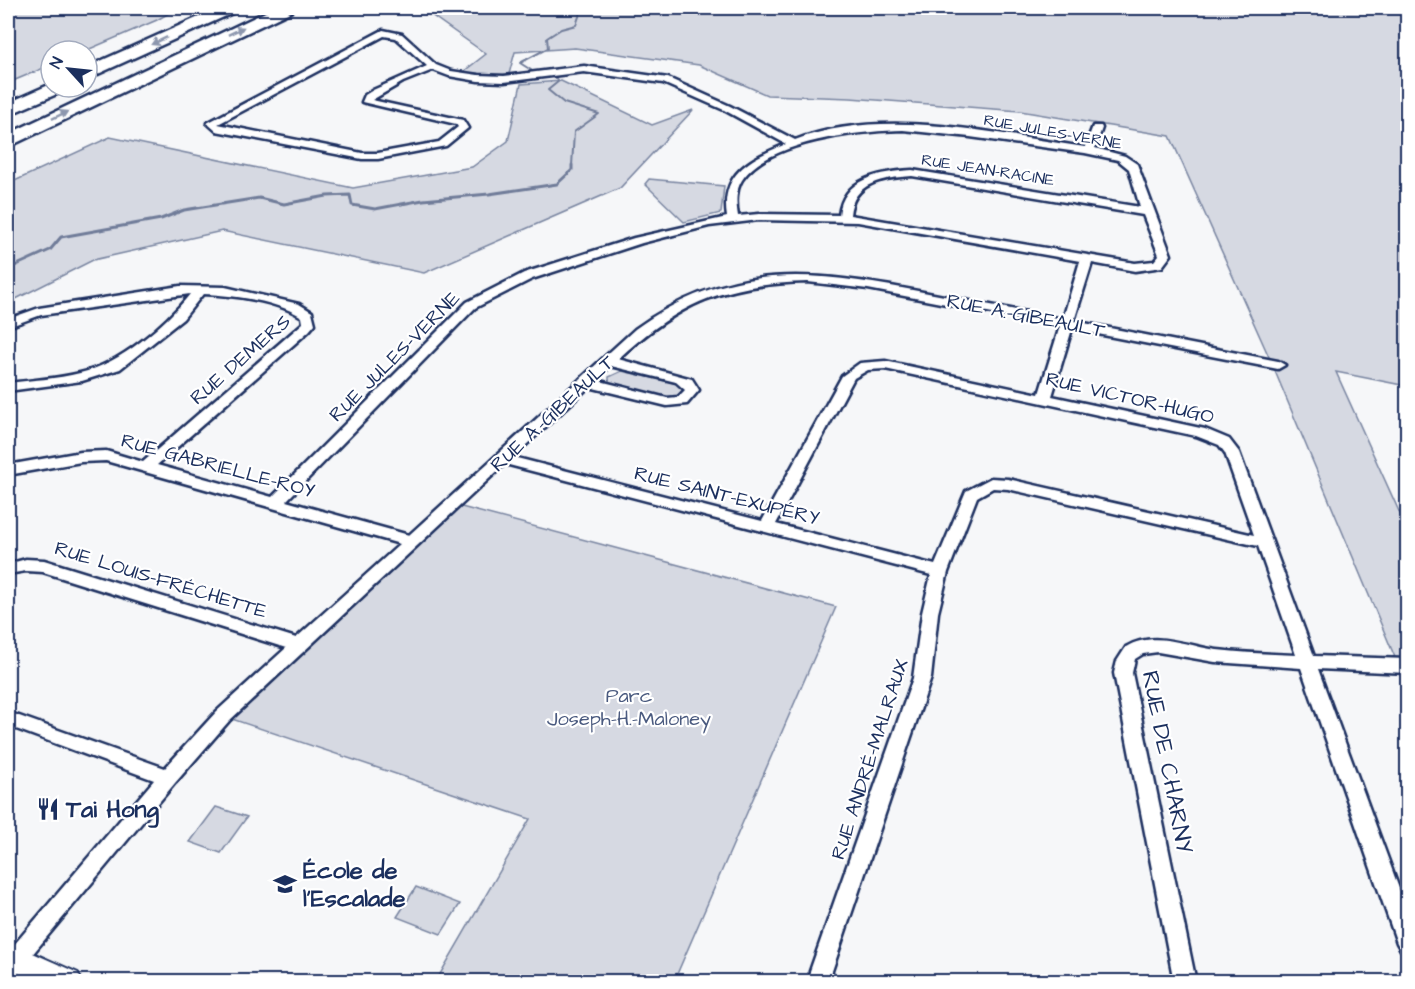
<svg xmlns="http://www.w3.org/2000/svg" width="1415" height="989" font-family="'Architects Daughter',sans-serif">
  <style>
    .green { fill: #d6d9e2; stroke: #7884a0; stroke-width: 1.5 }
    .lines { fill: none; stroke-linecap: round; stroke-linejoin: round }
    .stream-far1 { stroke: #707c99; stroke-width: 2 }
    .stream { stroke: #707c99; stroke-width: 3 }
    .minor-casing { stroke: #1b2f5e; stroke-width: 5 }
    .tertiary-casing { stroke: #1b2f5e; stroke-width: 4 }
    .motorway-casing { stroke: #1b2f5e; stroke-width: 5 }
    .minor { fill: #fff; fill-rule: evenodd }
    .tertiary { fill: #fff; fill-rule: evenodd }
    .motorway { fill: #fff; fill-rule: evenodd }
    .oneway { fill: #8d97ae }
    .labels { text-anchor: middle; stroke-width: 4.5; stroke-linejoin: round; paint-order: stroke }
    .far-street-label { font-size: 16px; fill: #1b2f5e; stroke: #fff }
    .street-label { font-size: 20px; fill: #1b2f5e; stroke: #fff }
    .park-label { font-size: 20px; fill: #4a5a7f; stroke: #fff }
    .near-street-label { font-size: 24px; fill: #1b2f5e; stroke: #fff }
    .near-poi-label { font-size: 24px; font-weight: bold; fill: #1b2f5e; stroke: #fff; text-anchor: start }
  </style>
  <rect width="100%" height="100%" fill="#f6f7f9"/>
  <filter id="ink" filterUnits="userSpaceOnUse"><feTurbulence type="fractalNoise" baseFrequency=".0167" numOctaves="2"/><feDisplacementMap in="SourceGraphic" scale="12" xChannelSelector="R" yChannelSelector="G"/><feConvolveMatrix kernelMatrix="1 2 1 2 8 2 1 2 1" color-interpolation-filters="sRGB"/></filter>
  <g filter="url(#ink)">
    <g class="green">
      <path d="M8 8H178L157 20 85 51H51V65L8 83Z"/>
      <path d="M387 8H1407V386L1336 372 1407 529V686L1269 357 1170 136 1020 111 850 98 767 95 699 65 575 48 515 52 509 74 491 75 463 72 486 54 431 15Z"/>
      <path d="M561 81 652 125 693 110 620 188 424 273 222 231 93 260 8 303V184L110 137 353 188 472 167 508 141 521 84Z"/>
      <path d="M649 179 724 186 721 213 684 222 645 184Z"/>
      <path d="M622 371 679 384 683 388C680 409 622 389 609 383V377Z"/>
      <path d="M454 505 836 607 674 981H436L530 819 223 716Z"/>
      <path d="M216 807 247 817 221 853 190 842Z"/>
      <path d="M416 887 460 904 441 934 397 917Z"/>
    </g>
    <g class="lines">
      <g class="stream-far1">
        <path d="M531 70 520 63 548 48 547 38 561 29 576 25 582 8"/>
        <path d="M556 78 559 81 548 90 564 103 599 114 574 132 572 166"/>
      </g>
      <path class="stream" d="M8 269 50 250 61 237 161 219 184 210 259 198 284 204 327 196 350 195 352 205 375 209 423 200 489 194 557 184 572 170V165"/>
      <g class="minor-casing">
        <path id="minor" d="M383 30 402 34 436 65 451 71 478 75 504 76 584 66 668 78 730 106 795 140C884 106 994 134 1085 147L1093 126H1101L1102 128 1095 148 1125 156 1137 164 1171 255 1162 267 1135 271 1092 263 1074 321 1278 361 1285 365 1278 369 1072 329 1052 396 1205 429 1229 439 1239 452 1314 656 1408 659V673L1318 669 1408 913V953L1401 950 1397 943 1301 668 1215 662 1158 652 1143 654 1135 659 1132 673 1196 982H1174L1114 673 1117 661 1126 647C1154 630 1186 646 1217 650 1243 653 1270 654 1296 655L1258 546 1008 489 993 488 977 497 948 572 938 613 931 678 832 971 831 982H809L810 971 913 678 922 613 931 575 505 464 229 721 175 783 16 974 8 977V952L154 780 8 726V712L165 768 217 711 286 648 43 572 26 571 8 574V564L26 559 44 560 296 638 400 544 106 461 81 462 8 475V465L81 452 106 451 143 462 303 323 302 317C277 301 232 295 203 294L183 319 120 369 82 381 8 391V383C31 380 57 379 80 373 120 364 165 325 190 294L41 315 8 327V319L39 308 180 286 225 287 299 304 312 312 315 324 309 331 157 465 272 497 467 302 524 273 634 238 727 217C720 173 750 159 786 144L724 110 663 83 584 72 504 82 478 81 449 76 433 70 403 82 372 100 463 120 468 128 446 146 378 159H362L216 131 207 123ZM384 36 396 38 427 66 373 90 365 95 362 102 456 124 458 127 439 142 378 153H362L218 124ZM903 130 970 137 1085 153 1118 160 1129 169 1140 207 912 170C880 172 843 178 839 215L759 214 738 216C736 204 735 191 742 180 767 141 860 131 903 130ZM912 176 1143 215 1159 255 1154 261 1135 263 850 215C853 182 883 178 912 176ZM759 220 858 222 1080 261 1063 319C1016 310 970 301 923 292 815 271 730 260 635 329L409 535 286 501 475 308 532 279 642 243 709 226ZM808 282 868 289 1060 326 1039 394 885 361 860 363 842 376 762 521 513 457 589 387 667 406 687 404 699 390 692 379 618 359C680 302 724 284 808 282ZM611 366 676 382 685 390 678 397 667 398 596 380ZM885 369 1196 436 1219 445 1225 453 1254 535 1008 479 991 478 966 491 935 565 776 524 854 378 868 370Z"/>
      </g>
      <g class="tertiary-casing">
        <path id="tertiary" d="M8 942 78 973 82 982H36L8 968Z"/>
      </g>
      <g class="motorway-casing">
        <g id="motorway">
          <path d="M219 8H239L237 11 87 79V67Z"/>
          <path d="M274 8H294L292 11 8 147V134Z"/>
          <path d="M51 84V87H67L64 91 8 115V103Z"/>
        </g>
      </g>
      <use href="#minor" class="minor"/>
      <use href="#tertiary" class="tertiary"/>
      <use href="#motorway" class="motorway"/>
    </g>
    <defs><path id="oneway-solid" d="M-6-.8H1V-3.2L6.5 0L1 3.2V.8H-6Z" transform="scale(1.5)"/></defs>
    <g class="oneway">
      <use href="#oneway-solid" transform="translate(236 31) rotate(-26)"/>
      <use href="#oneway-solid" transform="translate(159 41) rotate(155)"/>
      <use href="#oneway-solid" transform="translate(60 115) rotate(-26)"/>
    </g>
  </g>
  <defs>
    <g id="restaurant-bare" transform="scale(1.8)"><path d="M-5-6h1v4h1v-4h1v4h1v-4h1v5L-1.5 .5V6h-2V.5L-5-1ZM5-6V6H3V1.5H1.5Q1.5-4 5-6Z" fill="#1b2f5e" stroke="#fff" stroke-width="2.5" paint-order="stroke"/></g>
    <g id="school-bare" transform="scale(1.8)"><path d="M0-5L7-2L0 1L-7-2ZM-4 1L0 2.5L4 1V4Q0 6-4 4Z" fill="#1b2f5e" stroke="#fff" stroke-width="2.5" paint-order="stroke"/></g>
  </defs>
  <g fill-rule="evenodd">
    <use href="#restaurant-bare" x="48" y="809"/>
    <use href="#school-bare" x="285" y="884"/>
  </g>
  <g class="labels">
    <g class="far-street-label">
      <text transform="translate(1053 131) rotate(10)" y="6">RUE JULES-VERNE</text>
      <text transform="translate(988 169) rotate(9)" y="6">RUE JEAN-RACINE</text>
    </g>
    <g class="street-label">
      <text transform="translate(1026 315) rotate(11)" y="7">RUE A.-GIBEAULT</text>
      <text transform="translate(394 356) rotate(-45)" y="7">RUE JULES-VERNE</text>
      <text transform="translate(240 359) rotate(-41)" y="7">RUE DEMERS</text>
      <text transform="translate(1130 397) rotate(13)" y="7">RUE VICTOR-HUGO</text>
      <text transform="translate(552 413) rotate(-43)" y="7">RUE A.-GIBEAULT</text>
      <text transform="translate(218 465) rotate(15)" y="7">RUE GABRIELLE-ROY</text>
      <text transform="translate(727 495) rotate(14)" y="7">RUE SAINT-EXUPÉRY</text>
      <text transform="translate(161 579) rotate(17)" y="7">RUE LOUIS-FRÉCHETTE</text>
      <text transform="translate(869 759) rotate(-72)" y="7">RUE ANDRÉ-MALRAUX</text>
    </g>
    <g class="park-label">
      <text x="629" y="702">Parc<tspan x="629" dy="23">Joseph-H.-Maloney</tspan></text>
    </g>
    <g class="near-street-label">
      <text transform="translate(1168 762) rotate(79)" y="8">RUE DE CHARNY</text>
    </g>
    <g class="near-poi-label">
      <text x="66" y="817">Tai Hong</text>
      <text x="303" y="878">École de<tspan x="303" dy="28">l'Escalade</tspan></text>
    </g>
  </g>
  <rect width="1415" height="989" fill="none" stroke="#fff" stroke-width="30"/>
  <rect x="15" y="15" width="1385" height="959" fill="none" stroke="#1b2f5e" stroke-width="2" filter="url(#ink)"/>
  <g transform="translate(69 69) rotate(297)"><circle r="28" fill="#ffffff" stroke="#a4acbf" stroke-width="1.5"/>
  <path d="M0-4.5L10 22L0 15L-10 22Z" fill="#1b2f5e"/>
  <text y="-9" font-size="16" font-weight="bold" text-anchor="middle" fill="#1b2f5e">N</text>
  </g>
</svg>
